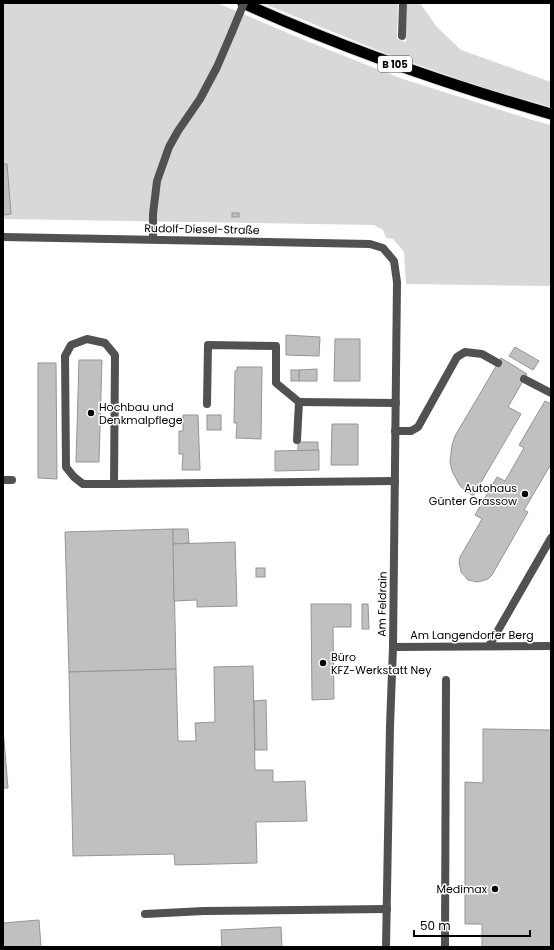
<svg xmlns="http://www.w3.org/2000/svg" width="554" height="950" font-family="Poppins,sans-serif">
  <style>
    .green { fill: #d8d8d8 }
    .building { fill: #c0c0c0; stroke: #959595 }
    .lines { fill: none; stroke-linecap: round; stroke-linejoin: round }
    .trunk-casing { stroke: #dbdbdb; stroke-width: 13 }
    .service { stroke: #515151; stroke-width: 8 }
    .minor { stroke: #515151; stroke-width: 8 }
    .trunk { stroke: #000; stroke-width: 11 }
    .minor-bridge { stroke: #515151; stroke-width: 8 }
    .poi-dot { fill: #000; stroke: #fff; stroke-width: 1.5 }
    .labels { text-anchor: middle; stroke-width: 3; stroke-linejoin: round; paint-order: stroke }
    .shield { fill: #fff; stroke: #4c4c4c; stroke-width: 1 }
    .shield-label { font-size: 10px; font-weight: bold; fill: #000 }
    .street-label { font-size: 11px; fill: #000; stroke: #fff }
    .poi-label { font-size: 11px; fill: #000; stroke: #fff; text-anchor: start }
  </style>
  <rect width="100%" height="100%" fill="#fff"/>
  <g class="green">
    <path d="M3 3H217L304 40 400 78 532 120 551 125V286L406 284 404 252 393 239 386 238 383 230 374 225 3 219Z"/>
    <path d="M262 3H398L397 39 406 42 407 3H420L437 27 461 50 551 82V107L482 87 387 54Z"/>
  </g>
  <g class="building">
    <path d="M3 164H7L11 214 3 215Z"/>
    <rect x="232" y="213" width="7" height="4"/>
    <path d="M286 335 320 337 319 356 286 355Z"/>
    <path d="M335 339H360V381H334Z"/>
    <path d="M515 347 539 361 533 370 509 356Z"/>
    <path d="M501 358 527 374 508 407 521 414 473 496 460 486 452 471 450 462 452 445 455 436Z"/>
    <path d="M79 360H102L99 462H76Z"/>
    <path d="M38 363H56L57 479 38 478Z"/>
    <path d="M237 367H262L261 439 236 438 237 423H234L235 371H237Z"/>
    <path d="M317 369V381H299V370Z"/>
    <rect x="291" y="370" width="8" height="11"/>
    <path d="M545 401 551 404V464L524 510 528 512 492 575 488 579 478 582 468 580 461 572 459 562 460 557 482 519 475 515 497 477 505 481 524 448 519 445Z"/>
    <path d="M183 415H198L200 470H182L183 454H179V431H183Z"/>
    <rect x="207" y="415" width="14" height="15"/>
    <path d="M332 424H358V465H331Z"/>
    <path d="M298 442H318V450L298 451Z"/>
    <path d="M319 450V470L275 471V451Z"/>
    <path d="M173 529 176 669 69 672 65 532Z"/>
    <path d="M173 529H188L189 543 173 544Z"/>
    <path d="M235 542 237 606 197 607V600L174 601 173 544Z"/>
    <rect x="256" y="568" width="9" height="9"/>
    <path d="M311 604H351V627H333L334 699 312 700Z"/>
    <path d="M362 604H368L369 629H362Z"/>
    <path d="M253 666 255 770H273V782L305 781 307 821 256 822 257 863 175 865 174 854 73 856 69 672 176 669 178 741H196L195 723 215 722 214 667Z"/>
    <path d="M266 700 267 750H255L254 701Z"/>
    <path d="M3 728 8 788H3Z"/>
    <path d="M483 729 551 730V947H482V924H465V782L483 783Z"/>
    <path d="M39 920 41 947H3V923Z"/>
    <path d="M281 927 282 947H222L221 930Z"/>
  </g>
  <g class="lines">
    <g class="trunk-casing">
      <path id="trunk" d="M243 3C343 48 446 84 551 114"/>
    </g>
    <g class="service">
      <path d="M402 36 403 3"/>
      <path d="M524 379 551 393"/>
      <path d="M299 402 396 403"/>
      <path d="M207 404 208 345 276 346V383L299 402 297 440"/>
      <path d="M395 431H411L418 427 457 357 465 352 482 354 498 363"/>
      <path d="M3 480H12"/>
      <path d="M114 484 115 355 105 343 87 339 71 345 65 356 66 467 74 477 83 484H114L395 481"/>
      <path d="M489 646 551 538"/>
      <path d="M145 914 204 911 387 909"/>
      <path d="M445 947 446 680"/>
    </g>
    <g class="minor">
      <path d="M3 237 370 244 383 248 394 261 397 282 393 647 390 726 386 947"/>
      <path d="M153 239V214L157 181 169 147 178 131 200 99 217 67 232 32"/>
      <path d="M393 647 551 646"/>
    </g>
    <use href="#trunk" class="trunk"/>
    <path class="minor-bridge" d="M232 32 244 3"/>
  </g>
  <g class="poi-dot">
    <circle cx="91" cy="413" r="4"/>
    <circle cx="525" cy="494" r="4"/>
    <circle cx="323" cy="663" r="4"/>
    <circle cx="495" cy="889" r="4"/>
  </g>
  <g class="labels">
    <rect class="shield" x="378" y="56" width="34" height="16" rx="3"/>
    <g class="shield-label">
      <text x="395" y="68">B 105</text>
    </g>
    <g class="street-label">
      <text transform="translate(202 229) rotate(1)" y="4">Rudolf-Diesel-Straße</text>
      <text transform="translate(382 604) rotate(-89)" y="4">Am Feldrain</text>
      <text x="472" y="639">Am Langendorfer Berg</text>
    </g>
    <g class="poi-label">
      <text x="99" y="411">Hochbau und<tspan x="99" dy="13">Denkmalpflege</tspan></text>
      <text x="517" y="492" text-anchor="end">Autohaus<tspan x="517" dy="13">Günter Grassow</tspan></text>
      <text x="331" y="661">Büro<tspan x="331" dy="13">KFZ-Werkstatt Ney</tspan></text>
      <text x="487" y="893" text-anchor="end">Medimax</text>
    </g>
  </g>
  <rect width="554" height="950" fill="none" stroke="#000000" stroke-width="8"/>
  <path d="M414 930v6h116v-6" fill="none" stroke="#000000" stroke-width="2"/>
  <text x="420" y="930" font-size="12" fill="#000000" stroke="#ffffff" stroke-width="3" paint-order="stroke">50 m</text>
</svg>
